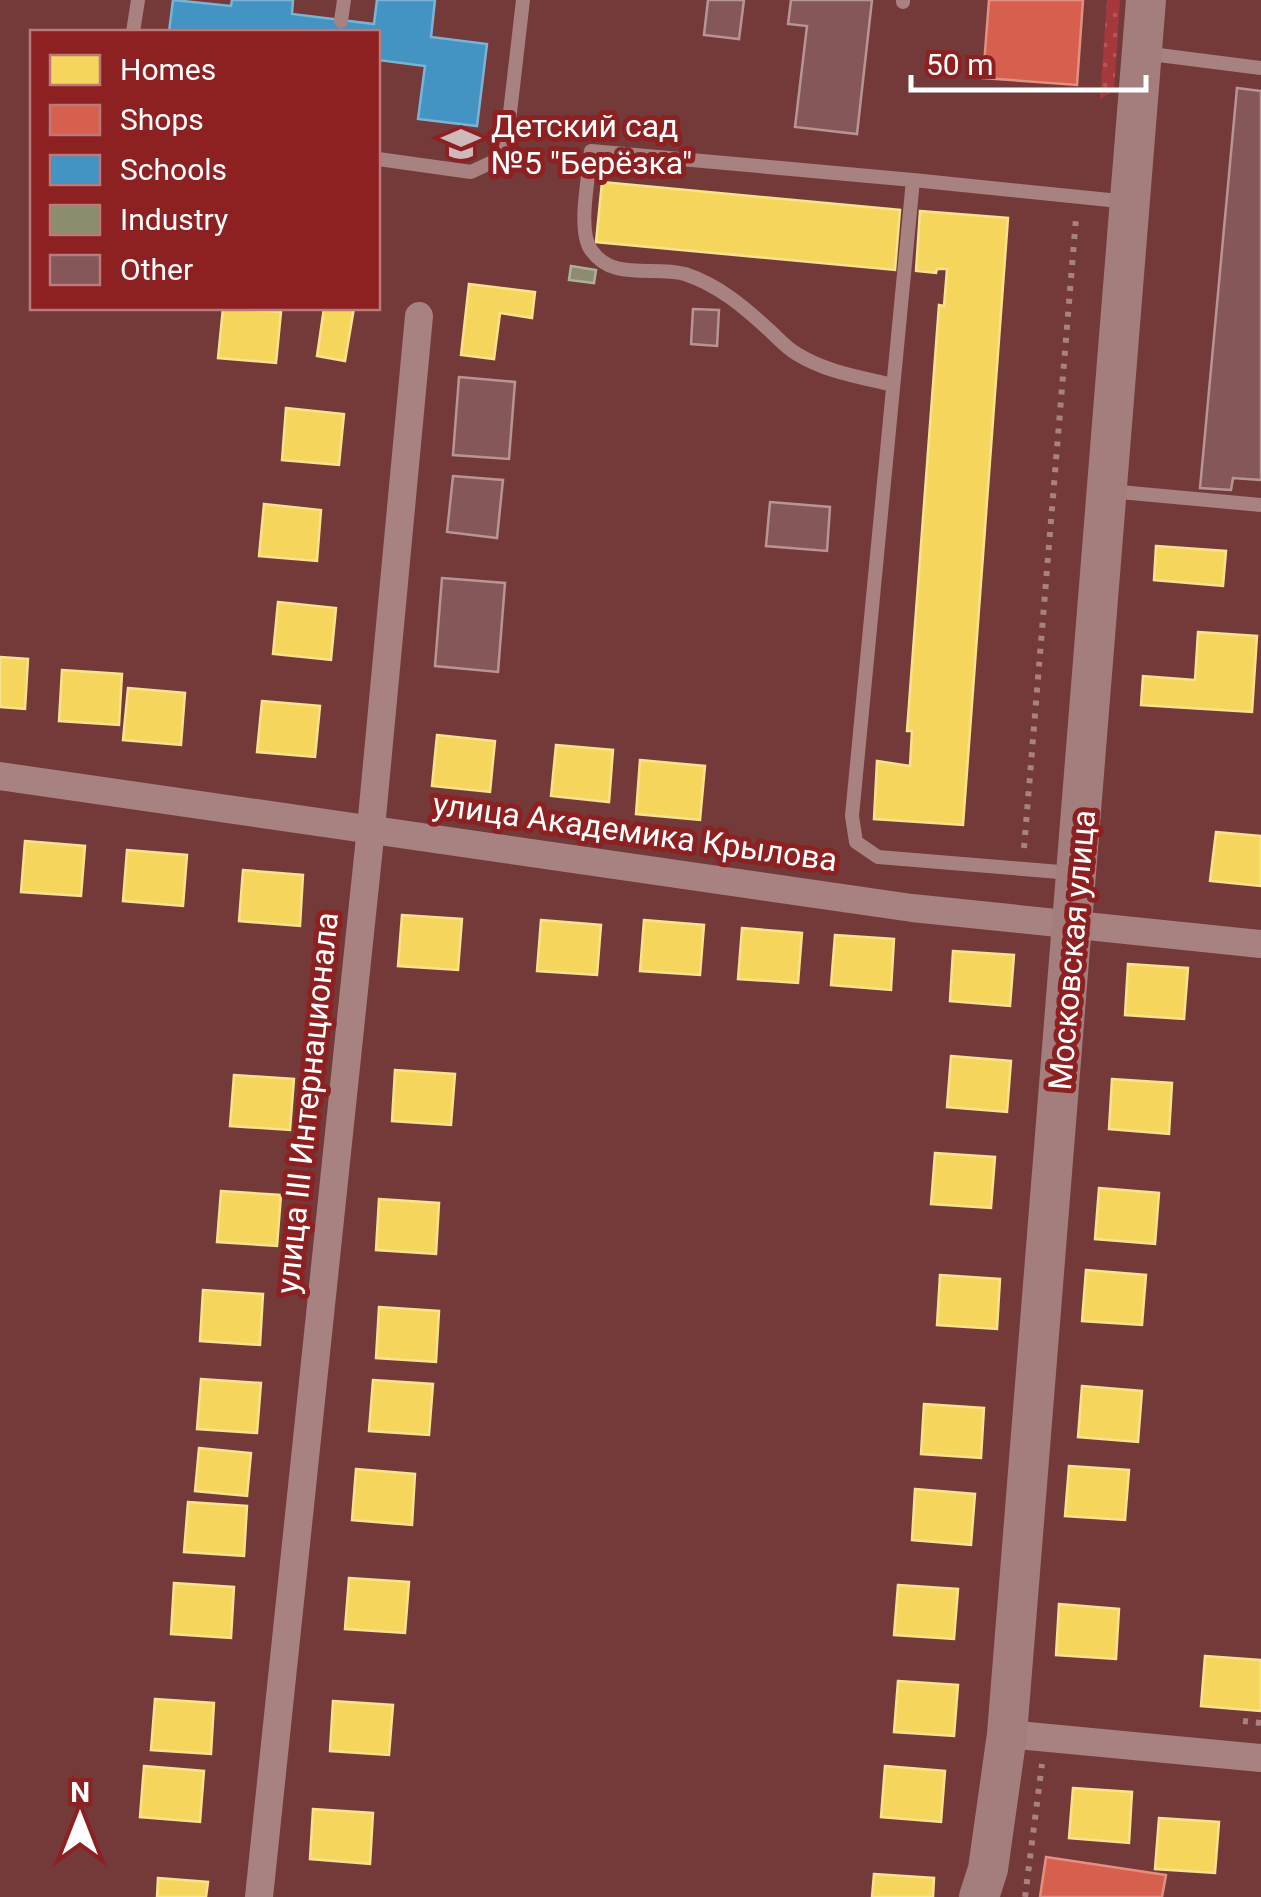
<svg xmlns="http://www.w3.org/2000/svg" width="1261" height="1897" font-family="Roboto,sans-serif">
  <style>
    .green { fill: url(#green-dots) }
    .homes { fill: #f6d55c; stroke: #f9e28d; stroke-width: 2.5 }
    .shops { fill: #d6604d; stroke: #e29082; stroke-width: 2.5 }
    .schools { fill: #4393c3; stroke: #7bb3d5; stroke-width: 2.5 }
    .industry { fill: #8c8c6e; stroke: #aeae9a; stroke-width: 2.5 }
    .building { fill: #865758; stroke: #b79595; stroke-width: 2.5 }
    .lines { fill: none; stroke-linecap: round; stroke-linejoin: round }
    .path { stroke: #a88181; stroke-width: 6; stroke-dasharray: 5 8; stroke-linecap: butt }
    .lane { stroke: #a88181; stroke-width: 14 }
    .street { stroke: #a88181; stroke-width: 28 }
    .secondary { stroke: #a47d7d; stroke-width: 40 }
    .labels { text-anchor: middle; stroke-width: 10; stroke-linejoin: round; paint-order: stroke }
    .poi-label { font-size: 32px; fill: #fff; stroke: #8d2122; text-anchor: start }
    .street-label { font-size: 32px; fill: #fff; stroke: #8d2122 }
  </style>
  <defs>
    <pattern id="green-dots" width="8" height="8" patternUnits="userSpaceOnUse" patternTransform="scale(2.5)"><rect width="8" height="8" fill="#a4383b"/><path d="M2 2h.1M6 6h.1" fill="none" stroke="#b25658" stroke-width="1.8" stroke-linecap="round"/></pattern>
  </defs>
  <rect width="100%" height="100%" fill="#743a3a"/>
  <path class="green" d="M1107 0H1120L1114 91 1100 99Z"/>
  <g class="homes">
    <path d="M602 182 900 210 895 270 596 242Z"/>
    <path d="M920 211 1008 218 963 825 874 819 877 761 910 766 912 731H907L939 305 944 306 947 269H937L936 273 916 271Z"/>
    <path d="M469 284 535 292 532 318 500 313 494 359 461 355Z"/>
    <path d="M223 308 281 312 276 363 218 358Z"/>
    <path d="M324 308H354L345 361 317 356Z"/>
    <path d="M286 408 344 414 339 465 282 460Z"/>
    <path d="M264 504 321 510 317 561 259 556Z"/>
    <path d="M1156 546 1226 551 1223 586 1154 580Z"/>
    <path d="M278 602 336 608 331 660 273 654Z"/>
    <path d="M1198 632 1257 636 1252 712 1141 705 1143 676 1195 680Z"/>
    <path d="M0 657 28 659 25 709 0 707Z"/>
    <path d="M62 670 122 674 119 725 59 721Z"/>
    <path d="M128 688 185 693 181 745 123 740Z"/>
    <path d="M262 701 320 706 315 757 257 752Z"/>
    <path d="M437 735 495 741 490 792 432 786Z"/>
    <path d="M556 745 613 750 609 802 551 796Z"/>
    <path d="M640 760 705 766 700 820 636 814Z"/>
    <path d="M1216 832 1261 836V886L1210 881Z"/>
    <path d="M25 841 85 846 81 896 21 892Z"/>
    <path d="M127 850 187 855 183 906 123 901Z"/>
    <path d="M243 870 303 875 300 926 239 921Z"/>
    <path d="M402 915 462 919 458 970 398 966Z"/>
    <path d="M541 920 601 925 597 975 537 971Z"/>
    <path d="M644 920 704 925 700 975 640 971Z"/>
    <path d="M742 928 802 933 798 983 738 979Z"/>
    <path d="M835 935 894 939 891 990 831 985Z"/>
    <path d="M953 951 1014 955 1010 1006 950 1001Z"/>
    <path d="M1128 964 1188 968 1184 1019 1125 1015Z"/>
    <path d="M951 1056 1011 1061 1007 1112 947 1107Z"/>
    <path d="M395 1070 455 1074 451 1125 392 1121Z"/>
    <path d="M234 1075 294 1079 290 1130 230 1126Z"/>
    <path d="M1112 1079 1172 1083 1169 1134 1109 1129Z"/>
    <path d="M935 1153 995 1157 991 1208 931 1204Z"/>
    <path d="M1099 1188 1159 1193 1155 1244 1095 1239Z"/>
    <path d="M221 1191 281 1195 277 1246 217 1242Z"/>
    <path d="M379 1199 439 1203 436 1254 376 1250Z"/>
    <path d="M1086 1270 1146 1275 1142 1325 1082 1321Z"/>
    <path d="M940 1275 1000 1279 997 1329 937 1325Z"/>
    <path d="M203 1290 263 1294 260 1345 200 1341Z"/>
    <path d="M379 1307 439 1311 436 1362 376 1358Z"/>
    <path d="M201 1379 261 1383 257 1433 197 1429Z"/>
    <path d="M373 1380 433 1384 429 1435 369 1431Z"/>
    <path d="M1082 1386 1142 1391 1138 1442 1078 1437Z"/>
    <path d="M924 1404 984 1408 981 1458 921 1454Z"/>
    <path d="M199 1448 251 1453 247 1496 195 1491Z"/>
    <path d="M1069 1466 1129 1470 1125 1520 1065 1516Z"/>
    <path d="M356 1469 415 1474 412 1525 352 1520Z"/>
    <path d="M915 1489 975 1494 971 1545 912 1540Z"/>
    <path d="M188 1502 247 1506 244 1556 184 1552Z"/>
    <path d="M349 1578 409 1582 405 1633 345 1629Z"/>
    <path d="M174 1583 234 1587 231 1638 171 1634Z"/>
    <path d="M898 1585 958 1589 954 1639 894 1635Z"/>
    <path d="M1059 1604 1119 1609 1116 1659 1056 1655Z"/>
    <path d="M1205 1656 1261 1660V1711L1201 1706Z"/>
    <path d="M898 1681 958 1685 954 1736 894 1732Z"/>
    <path d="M155 1699 214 1703 211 1754 151 1750Z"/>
    <path d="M333 1701 393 1705 389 1755 330 1751Z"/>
    <path d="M144 1766 204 1771 200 1822 140 1817Z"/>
    <path d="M885 1766 945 1771 941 1822 881 1817Z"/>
    <path d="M1073 1788 1132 1792 1129 1843 1069 1838Z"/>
    <path d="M313 1809 373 1813 370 1864 310 1859Z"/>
    <path d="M1159 1818 1219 1822 1215 1873 1155 1869Z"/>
    <path d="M874 1874 934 1878 933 1897H872Z"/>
    <path d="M158 1878 208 1882 206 1897H157Z"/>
  </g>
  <g class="shops">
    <path d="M989 0H1083L1077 85 983 78Z"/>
    <path d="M1046 1857 1166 1875 1162 1897H1040Z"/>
  </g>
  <path class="schools" d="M173 0 231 6 232 0H293L292 14 374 24 377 0H435L431 37 487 44 477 126 418 119 425 66 378 60V32H169Z"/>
  <path class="industry" d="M571 266 596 270 594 283 569 280Z"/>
  <g class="building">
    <path d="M708 0H744L739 39 704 35Z"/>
    <path d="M791 0H872L857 134 795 127 807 26 788 24Z"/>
    <path d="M1237 88 1261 91V480L1233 478 1231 490 1200 488Z"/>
    <path d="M693 309 719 310 717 346 691 344Z"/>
    <path d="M459 377 515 382 509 459 453 455Z"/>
    <path d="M453 476 503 480 497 538 447 532Z"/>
    <path d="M770 502 830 507 827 551 766 546Z"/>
    <path d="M442 578 505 583 498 672 435 666Z"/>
  </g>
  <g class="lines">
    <g class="path">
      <path d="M1024 848 1076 218"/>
      <path d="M1243 1721 1261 1723"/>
      <path d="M1025 1897 1042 1764"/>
    </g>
    <g class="lane">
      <path d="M903 2V0"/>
      <path d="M341 21 344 0"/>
      <path d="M133 32 138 0"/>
      <path d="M1143 53 1261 68"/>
      <path d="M378 159 471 172 505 156 523 0"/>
      <path d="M893 385C860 377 826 372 797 354 786 348 777 337 768 329 743 306 718 285 685 274 653 265 613 282 591 250 577 230 589 177 591 151L913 180"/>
      <path d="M1109 491 1261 505"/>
      <path d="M1072 873 878 857 856 842 852 816 913 180 1129 202"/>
    </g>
    <g class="street">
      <path d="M0 776 912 908 1261 944"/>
      <path d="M1007 1734 1261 1758"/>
      <path d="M259 1897 371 828 419 316"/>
    </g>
    <path class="secondary" d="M979 1897 988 1869 1007 1734 1146 0"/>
  </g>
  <defs>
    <g id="school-bare" transform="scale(3)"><path d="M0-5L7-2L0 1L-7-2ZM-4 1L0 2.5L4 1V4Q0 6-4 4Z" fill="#cebaba" stroke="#8d2122" stroke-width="2.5" paint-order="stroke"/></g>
  </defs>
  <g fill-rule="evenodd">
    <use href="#school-bare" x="461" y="144"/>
  </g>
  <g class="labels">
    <g class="poi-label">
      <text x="491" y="137">Детский сад<tspan x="491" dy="37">№5 "Берёзка"</tspan></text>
    </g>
    <g class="street-label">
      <text transform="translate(635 832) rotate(8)" y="11">улица Академика Крылова</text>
      <text transform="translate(1072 950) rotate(-85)" y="11">Московская улица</text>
      <text transform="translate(307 1103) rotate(-84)" y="11">улица III Интернационала</text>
    </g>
  </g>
  <rect x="30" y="30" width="350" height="280" fill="#8d2122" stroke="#bb7a7a" stroke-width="2.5"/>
  <rect x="50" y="55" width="50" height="30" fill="#f6d55c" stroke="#bb7a7a" stroke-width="2.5"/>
  <text x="120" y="80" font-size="30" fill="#ffffff">Homes</text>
  <rect x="50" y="105" width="50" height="30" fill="#d6604d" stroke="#bb7a7a" stroke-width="2.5"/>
  <text x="120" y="130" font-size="30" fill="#ffffff">Shops</text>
  <rect x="50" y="155" width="50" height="30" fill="#4393c3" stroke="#bb7a7a" stroke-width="2.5"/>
  <text x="120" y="180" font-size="30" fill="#ffffff">Schools</text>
  <rect x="50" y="205" width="50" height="30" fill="#8c8c6e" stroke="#bb7a7a" stroke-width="2.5"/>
  <text x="120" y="230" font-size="30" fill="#ffffff">Industry</text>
  <rect x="50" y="255" width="50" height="30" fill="#865758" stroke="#bb7a7a" stroke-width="2.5"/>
  <text x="120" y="280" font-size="30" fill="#ffffff">Other</text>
  <g transform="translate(80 1817)" stroke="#8d2122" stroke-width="8" paint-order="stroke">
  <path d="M0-8L18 38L0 25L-18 38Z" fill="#ffffff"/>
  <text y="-15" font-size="28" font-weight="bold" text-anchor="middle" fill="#ffffff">N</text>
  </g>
  <path d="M911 75v15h235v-15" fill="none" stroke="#ffffff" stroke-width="5"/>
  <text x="926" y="75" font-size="30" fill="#ffffff" stroke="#8d2122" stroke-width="8" paint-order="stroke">50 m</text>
</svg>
